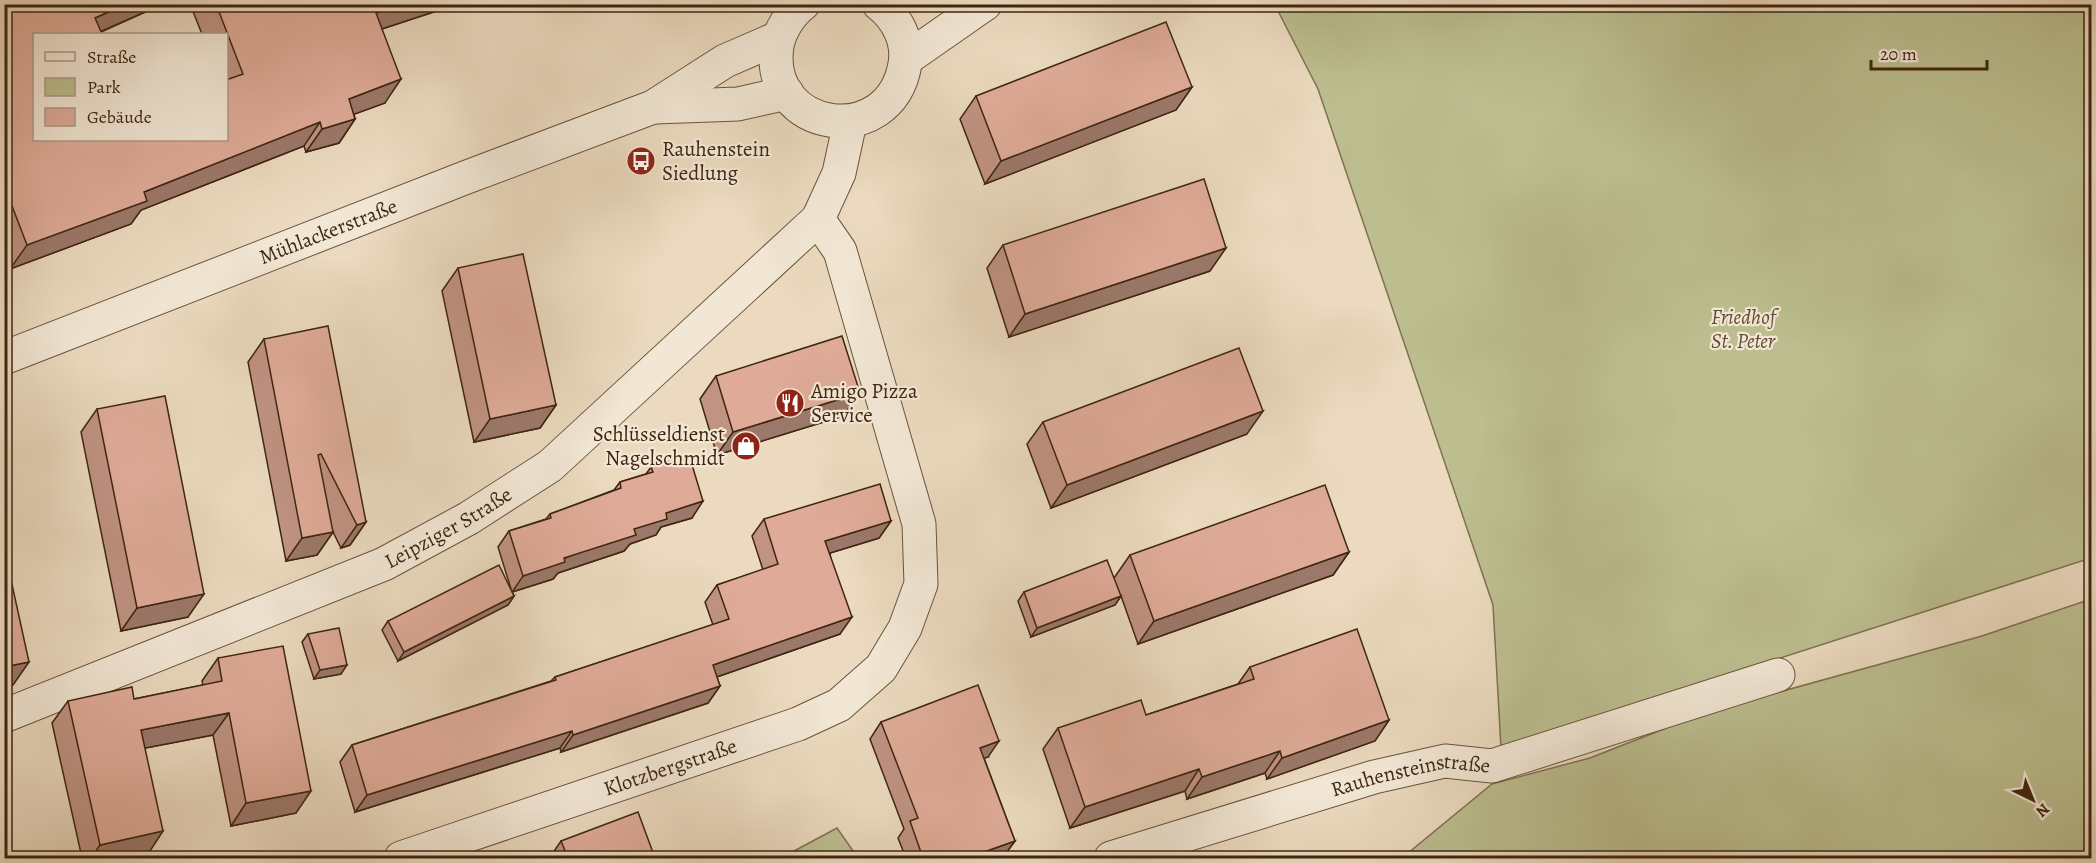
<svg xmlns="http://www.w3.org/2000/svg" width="2096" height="863" font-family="Alegreya,serif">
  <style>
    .green { fill: #bcbe8f; stroke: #7e7250; stroke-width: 1.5 }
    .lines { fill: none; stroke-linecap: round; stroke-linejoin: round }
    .minor-casing { stroke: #6a533c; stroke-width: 35 }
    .minor { stroke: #f2e7d5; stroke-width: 33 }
    .wall { fill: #c09383; stroke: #3f2611; stroke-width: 1.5 }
    .shaded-wall { fill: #9c786a; stroke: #3f2611; stroke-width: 1.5 }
    .building { fill: #dfab98; stroke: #3f2611; stroke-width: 1.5 }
    .labels { text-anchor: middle; stroke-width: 4.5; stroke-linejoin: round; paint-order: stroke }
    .poi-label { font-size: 21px; fill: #3f2611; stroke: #f2e7d5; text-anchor: start }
    .street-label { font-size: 21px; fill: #3f2611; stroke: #f2e7d5 }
    .park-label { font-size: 21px; font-style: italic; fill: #5e4c30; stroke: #f2e7d5 }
  </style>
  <rect width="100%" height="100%" fill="#ebdabf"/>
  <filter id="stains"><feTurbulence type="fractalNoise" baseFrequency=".00333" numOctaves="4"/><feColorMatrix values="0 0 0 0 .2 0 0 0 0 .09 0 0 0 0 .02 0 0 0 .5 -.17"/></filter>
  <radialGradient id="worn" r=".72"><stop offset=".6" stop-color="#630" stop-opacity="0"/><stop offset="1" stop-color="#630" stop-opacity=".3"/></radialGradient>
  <g class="green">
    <path d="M1275 5H2091V558L1501 748 1493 605 1318 89Z"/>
    <path d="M2091 599V858H1402L1492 784 1590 758 1707 712 1982 636Z"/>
    <path d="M837 828 858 858H781Z"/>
  </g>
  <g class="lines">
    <g class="minor-casing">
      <g id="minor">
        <path d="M803 4C790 14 780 30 777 46 764 132 890 152 905 64 909 41 897 18 879 4"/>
        <path d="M906 59 985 4"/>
        <path d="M655 107 738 104 787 93"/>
        <path id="s1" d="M4 358 467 177 653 107 725 61 778 38"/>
        <path id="s2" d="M4 716 384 564 469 518 550 466 818 219"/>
        <path id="s3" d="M401 858 798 724 839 705 881 668 905 628 921 584 919 524 840 251 818 219 839 173 850 122"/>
        <path id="s4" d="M1111 858 1374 777 1445 761 1492 766 1778 675"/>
      </g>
    </g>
    <use href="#minor" class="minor"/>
  </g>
  <g class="wall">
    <path d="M11 4H163L101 32 34 140H226V34H202L190 4H458L382 29 385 103 354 114 355 119 339 143 306 152 304 146 141 210 131 224 10 269 4 253V14L14 10Z"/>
    <path d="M1192 87 1176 110 985 184 960 119 976 96Z"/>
    <path d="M1003 245 1210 271 1009 337 987 268Z"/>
    <path d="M458 268 556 405 540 428 474 442 442 291Z"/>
    <path d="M264 339 366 522 350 545 341 548 333 532 317 555 286 561 248 362Z"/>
    <path d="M716 376 843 416 717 455 700 399Z"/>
    <path d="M97 409 188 617 121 631 81 432Z"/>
    <path d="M1043 422 1247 434 1051 508 1027 444Z"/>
    <path d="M651 467 692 518 661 527 656 535 630 544 624 551 558 573 553 579 512 592 514 596 508 605 398 661 382 630 388 621 511 589 498 547 509 531 546 519 550 514 614 490 620 482 646 474Z"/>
    <path d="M764 519 891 521 879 538 830 553 840 634 717 677 720 686 708 703 561 752 560 748 355 812 340 762 352 745 551 681 555 677 713 625 705 602 717 585 763 570 752 536Z"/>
    <path d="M1349 552 1333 575 1138 644 1121 596 1115 605 1031 637 1018 601 1024 592 1114 578 1130 555Z"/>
    <path d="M308 634 341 674 314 679 302 642Z"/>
    <path d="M218 658 296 813 231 826 213 735 145 748 148 854 126 858H82L52 723 68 701 134 699 203 685 202 681Z"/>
    <path d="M1250 667 1389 720 1375 741 1267 779 1265 773 1187 799 1185 791 1070 828 1043 749 1058 728 1146 715 1238 684Z"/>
    <path d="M881 722 988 757 984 758 1015 841 1003 857 1000 858H906L898 838 904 829 870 739Z"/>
    <path d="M561 841 655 858H550V857Z"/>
  </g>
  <g class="shaded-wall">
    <path d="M126 4H163L95 34V18Z"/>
    <path d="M403 4H458L360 36 376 13Z"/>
    <path d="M401 79 385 103 333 122 349 99Z"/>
    <path d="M1192 87 1176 110 985 184 1001 161Z"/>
    <path d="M355 119 339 143 306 152 322 129Z"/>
    <path d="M320 122 304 146 141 210 131 224 10 269 27 245 144 192Z"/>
    <path d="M1226 248 1210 271 1009 337 1025 314Z"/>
    <path d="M860 393 843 416 717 455 733 432Z"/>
    <path d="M556 405 540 428 474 442 490 419Z"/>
    <path d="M1263 411 1247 434 1051 508 1067 485Z"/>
    <path d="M703 501 692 518 661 527 656 535 630 544 624 551 558 573 553 579 512 592 523 576 634 529 666 513Z"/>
    <path d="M891 521 879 538 814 558 825 541Z"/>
    <path d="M366 522 350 545 341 548 357 525Z"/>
    <path d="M333 532 317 555 286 561 302 538Z"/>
    <path d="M1349 552 1333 575 1138 644 1154 621Z"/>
    <path d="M204 594 188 617 121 631 137 608Z"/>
    <path d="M514 596 508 605 398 661 404 652Z"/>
    <path d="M1121 596 1115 605 1031 637 1037 628Z"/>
    <path d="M852 617 840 634 702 682 713 665Z"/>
    <path d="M29 662 13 685 4 687V667Z"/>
    <path d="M347 665 341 674 314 679 320 670Z"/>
    <path d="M720 686 708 703 561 752 573 735Z"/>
    <path d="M229 713 213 735 125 752 141 730Z"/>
    <path d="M1389 720 1375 741 1267 779 1282 758Z"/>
    <path d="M572 731 560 748 355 812 367 795Z"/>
    <path d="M999 741 988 757 969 764 980 748Z"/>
    <path d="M1280 751 1265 773 1187 799 1202 777Z"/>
    <path d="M1199 769 1185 791 1070 828 1085 807Z"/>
    <path d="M311 791 296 813 231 826 246 803Z"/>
    <path d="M163 831 148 854 126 858H91L100 845Z"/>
    <path d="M1015 841 1003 857 1000 858H967Z"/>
  </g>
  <g class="building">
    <path d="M28 4H126L95 18 102 34H34V140H226V80L243 74 216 4H403L376 13 401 79 349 99 355 119 322 129 320 122 144 192 147 201 27 245 4 185V14Z"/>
    <path d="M1166 22 1192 87 1001 161 976 96Z"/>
    <path d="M1204 179 1226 248 1025 314 1003 245Z"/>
    <path d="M523 254 556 405 490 419 458 268Z"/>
    <path d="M328 326 366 522 357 525 321 454 318 455 333 532 302 538 264 339Z"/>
    <path d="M842 336 860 393 733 432 716 376Z"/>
    <path d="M1239 348 1263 411 1067 485 1043 422Z"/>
    <path d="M165 396 204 594 137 608 97 409Z"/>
    <path d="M689 455 703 501 666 513 667 519 634 529 636 535 564 558 565 562 523 576 509 531 551 518 550 514 621 488 620 482 653 472 651 467Z"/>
    <path d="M880 484 891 521 825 541 852 617 713 665 720 686 573 735 572 731 367 795 352 745 556 680 555 677 729 619 717 585 778 564 764 519Z"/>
    <path d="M1325 485 1349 552 1154 621 1130 555Z"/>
    <path d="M4 548 29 662 4 667Z"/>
    <path d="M1107 560 1121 596 1037 628 1024 592Z"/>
    <path d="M499 565 514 596 404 652 388 621Z"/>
    <path d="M339 628 347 665 320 670 308 634Z"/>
    <path d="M1357 629 1389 720 1282 758 1280 751 1202 777 1199 769 1085 807 1058 728 1141 700 1146 715 1254 679 1250 667Z"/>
    <path d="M283 646 311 791 246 803 229 713 141 730 163 831 100 845 68 701 132 687 134 699 222 681 218 658Z"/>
    <path d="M978 685 999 741 980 748 1015 841 967 858H923L910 821 918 818 881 722Z"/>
    <path d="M638 812 655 858H568L561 841Z"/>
    <path d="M4 829 10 858H4Z"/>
  </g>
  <defs>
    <g id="bus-disc" transform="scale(1.5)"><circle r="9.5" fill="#8f2418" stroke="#f2e7d5"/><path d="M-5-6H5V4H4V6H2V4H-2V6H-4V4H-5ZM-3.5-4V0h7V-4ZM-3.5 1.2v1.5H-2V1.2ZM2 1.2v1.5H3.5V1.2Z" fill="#fff"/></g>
    <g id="restaurant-disc" transform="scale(1.5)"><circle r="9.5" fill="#8f2418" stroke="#f2e7d5"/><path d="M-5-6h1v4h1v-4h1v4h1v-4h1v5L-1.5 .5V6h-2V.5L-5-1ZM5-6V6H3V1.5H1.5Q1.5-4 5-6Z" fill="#fff"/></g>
    <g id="shop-disc" transform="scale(1.5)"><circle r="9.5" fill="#8f2418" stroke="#f2e7d5"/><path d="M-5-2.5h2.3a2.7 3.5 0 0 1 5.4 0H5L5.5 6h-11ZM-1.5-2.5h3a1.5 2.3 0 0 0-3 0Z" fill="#fff"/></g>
  </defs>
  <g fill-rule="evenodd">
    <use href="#bus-disc" x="641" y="161"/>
    <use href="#restaurant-disc" x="790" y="403"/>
    <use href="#shop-disc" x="746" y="446"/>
  </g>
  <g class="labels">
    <g class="poi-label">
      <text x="662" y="156">Rauhenstein<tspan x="662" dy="24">Siedlung</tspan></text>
      <text x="811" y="398">Amigo Pizza<tspan x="811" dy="24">Service</tspan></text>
      <text x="725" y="441" text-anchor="end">Schlüsseldienst<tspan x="725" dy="24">Nagelschmidt</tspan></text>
    </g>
    <g class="street-label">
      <text dy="7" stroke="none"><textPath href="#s1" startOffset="348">Mühlackerstraße</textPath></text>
      <text dy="7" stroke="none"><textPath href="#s2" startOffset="483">Leipziger Straße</textPath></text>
      <text dy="7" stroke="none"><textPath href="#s3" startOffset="284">Klotzbergstraße</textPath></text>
      <text dy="7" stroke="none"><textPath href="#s4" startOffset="312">Rauhensteinstraße</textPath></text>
    </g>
    <g class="park-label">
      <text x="1743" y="324">Friedhof<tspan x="1743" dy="24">St. Peter</tspan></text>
    </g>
  </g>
  <rect width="2096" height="863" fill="none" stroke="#ebdabf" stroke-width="24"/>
  <rect x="6" y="6" width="2084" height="851" fill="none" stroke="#3f2611" stroke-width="3"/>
  <rect x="12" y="12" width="2072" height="839" fill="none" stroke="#3f2611" stroke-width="1.5"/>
  <rect x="33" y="33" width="195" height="108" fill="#f2e7d5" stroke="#aa9a87" stroke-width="1.5"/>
  <rect x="45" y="52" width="30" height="9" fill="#f2e7d5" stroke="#aa9a87" stroke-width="1.5"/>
  <text x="87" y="63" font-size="18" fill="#3f2611">Straße</text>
  <rect x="45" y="78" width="30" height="18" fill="#bcbe8f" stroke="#aa9a87" stroke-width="1.5"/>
  <text x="87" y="93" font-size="18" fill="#3f2611">Park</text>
  <rect x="45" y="108" width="30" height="18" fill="#dfab98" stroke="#aa9a87" stroke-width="1.5"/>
  <text x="87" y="123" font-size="18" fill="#3f2611">Gebäude</text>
  <g transform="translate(2033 800) rotate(137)" stroke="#f2e7d5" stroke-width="4.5" paint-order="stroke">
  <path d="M0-4.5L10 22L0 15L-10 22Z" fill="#3f2611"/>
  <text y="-9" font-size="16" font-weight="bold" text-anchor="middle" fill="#3f2611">N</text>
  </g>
  <path d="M1871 60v9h116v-9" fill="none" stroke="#3f2611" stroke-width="3"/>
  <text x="1880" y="60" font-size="18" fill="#3f2611" stroke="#f2e7d5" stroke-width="4.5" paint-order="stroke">20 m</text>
  <rect width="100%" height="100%" filter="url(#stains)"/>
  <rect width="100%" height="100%" fill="url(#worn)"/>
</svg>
